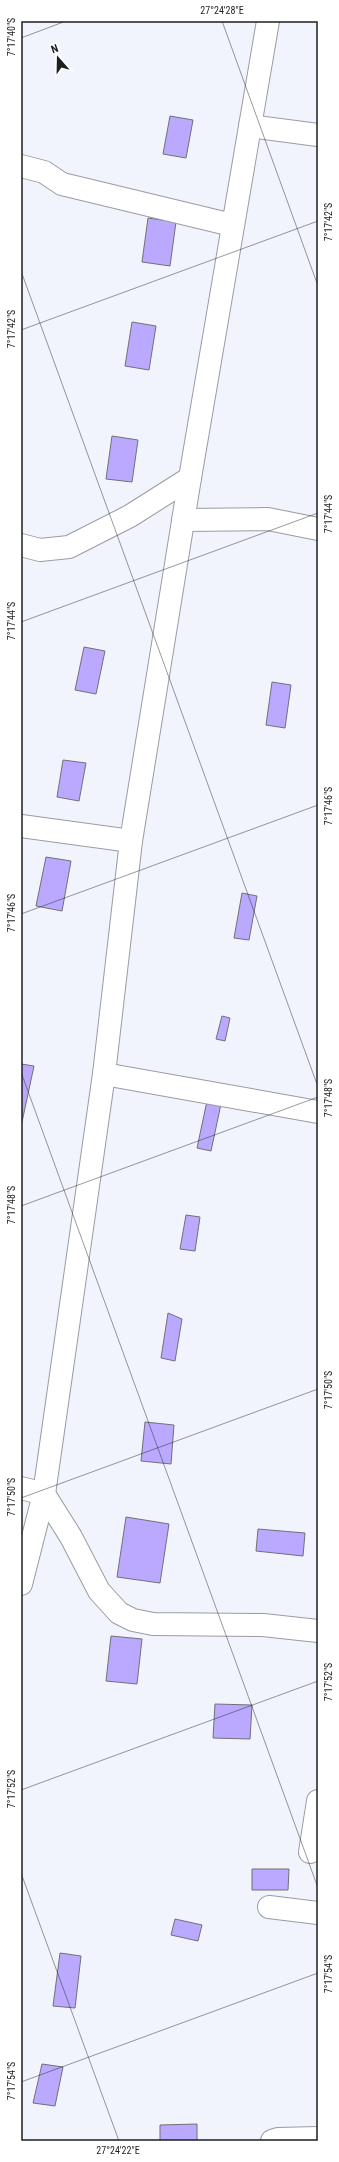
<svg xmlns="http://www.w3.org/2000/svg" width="339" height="2162" font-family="'Roboto Condensed',sans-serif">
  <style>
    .building { fill: #bba9ff; stroke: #717077 }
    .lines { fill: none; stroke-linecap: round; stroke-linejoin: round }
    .minor-casing { stroke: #999ca3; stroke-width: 24 }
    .minor { stroke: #fff; stroke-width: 22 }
    .ticks { fill: none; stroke: #1d1e20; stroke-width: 1; stroke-opacity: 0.45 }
    .neatline { fill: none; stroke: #1d1e20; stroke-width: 1.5 }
    .ticks-label { font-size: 10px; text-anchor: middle; fill: #1d1e20 }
  </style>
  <rect width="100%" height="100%" fill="#f1f4fc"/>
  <g class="building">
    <path d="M170 116 193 120 186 158 163 154Z"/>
    <path d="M148 218 176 222 170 266 142 262Z"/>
    <path d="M132 322 156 326 149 370 125 366Z"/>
    <path d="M112 436 138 440 132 482 106 479Z"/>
    <path d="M84 647 105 651 96 694 75 690Z"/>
    <path d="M272 682 291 685 285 728 266 725Z"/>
    <path d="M63 760 86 763 79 801 57 797Z"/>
    <path d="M46 857 71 861 62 911 36 906Z"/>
    <path d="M242 893 257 896 249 940 234 938Z"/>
    <path d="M222 1016 230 1018 225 1041 216 1039Z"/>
    <path d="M21 1064 34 1066 22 1122H21Z"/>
    <path d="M207 1101 221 1104 211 1151 197 1148Z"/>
    <path d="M186 1215 200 1217 195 1251 180 1249Z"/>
    <path d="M168 1313 182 1319 175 1361 161 1358Z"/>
    <path d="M145 1422 174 1425 171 1464 141 1461Z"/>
    <path d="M126 1517 169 1524 160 1583 117 1577Z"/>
    <path d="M258 1529 305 1533 303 1556 256 1551Z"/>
    <path d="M111 1636 142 1639 137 1684 106 1681Z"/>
    <path d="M215 1704 252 1705 250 1739 213 1738Z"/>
    <path d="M252 1869H289L288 1890H252Z"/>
    <path d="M175 1919 202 1925 198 1941 171 1935Z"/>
    <path d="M60 1953 81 1956 75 2008 53 2006Z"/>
    <path d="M42 2064 63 2067 55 2106 33 2103Z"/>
    <path d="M197 2124V2141H160V2125Z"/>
  </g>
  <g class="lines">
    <g class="minor-casing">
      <g id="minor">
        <path d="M250 126 318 135"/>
        <path d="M21 166 44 172 62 184 232 225"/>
        <path d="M183 520 268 519 318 529"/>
        <path d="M21 545 40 550 69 547 130 516 190 478"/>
        <path d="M21 826 131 841"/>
        <path d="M104 1074 318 1112"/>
        <path d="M21 1488 44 1494 71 1537 99 1591 119 1613 133 1620 153 1624 263 1625 318 1631"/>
        <path d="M21 1584 44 1494 104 1074 131 841 190 478 268 21"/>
        <path d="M310 1852 318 1801"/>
        <path d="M269 1907 318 1913"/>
        <path d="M272 2141 278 2139 318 2138"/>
      </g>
    </g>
    <use href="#minor" class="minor"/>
  </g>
  <path class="ticks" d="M222 21 318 286M21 38 66 21M21 271 318 1087M21 330 318 221M21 622 318 513M21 914 318 805M21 1072 318 1888M21 1206 318 1097M21 1498 318 1389M21 1790 318 1681M21 1873 119 2141M21 2082 318 1973"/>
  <rect width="339" height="2162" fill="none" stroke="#ffffff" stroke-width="44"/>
  <g transform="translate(58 58) rotate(340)" stroke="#ffffff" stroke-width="3" paint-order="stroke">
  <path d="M0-3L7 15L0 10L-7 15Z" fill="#1d1e20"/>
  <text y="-6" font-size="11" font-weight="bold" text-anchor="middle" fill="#1d1e20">N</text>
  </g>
  <rect x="22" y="22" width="295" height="2118" class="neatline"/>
  <g class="ticks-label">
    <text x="222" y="14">27°24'28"E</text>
    <text transform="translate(11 37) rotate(-90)" y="4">7°17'40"S</text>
    <text transform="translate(328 222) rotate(-90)" y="4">7°17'42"S</text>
    <text transform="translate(11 329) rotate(-90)" y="4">7°17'42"S</text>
    <text transform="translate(328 514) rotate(-90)" y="4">7°17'44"S</text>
    <text transform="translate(11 621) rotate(-90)" y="4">7°17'44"S</text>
    <text transform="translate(328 806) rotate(-90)" y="4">7°17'46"S</text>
    <text transform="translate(11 913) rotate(-90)" y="4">7°17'46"S</text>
    <text transform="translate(328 1098) rotate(-90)" y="4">7°17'48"S</text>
    <text transform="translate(11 1205) rotate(-90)" y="4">7°17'48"S</text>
    <text transform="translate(328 1390) rotate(-90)" y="4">7°17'50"S</text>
    <text transform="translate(11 1497) rotate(-90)" y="4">7°17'50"S</text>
    <text transform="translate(328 1682) rotate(-90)" y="4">7°17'52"S</text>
    <text transform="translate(11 1789) rotate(-90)" y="4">7°17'52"S</text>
    <text transform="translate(328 1974) rotate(-90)" y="4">7°17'54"S</text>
    <text transform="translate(11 2081) rotate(-90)" y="4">7°17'54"S</text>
    <text x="118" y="2154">27°24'22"E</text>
  </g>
</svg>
